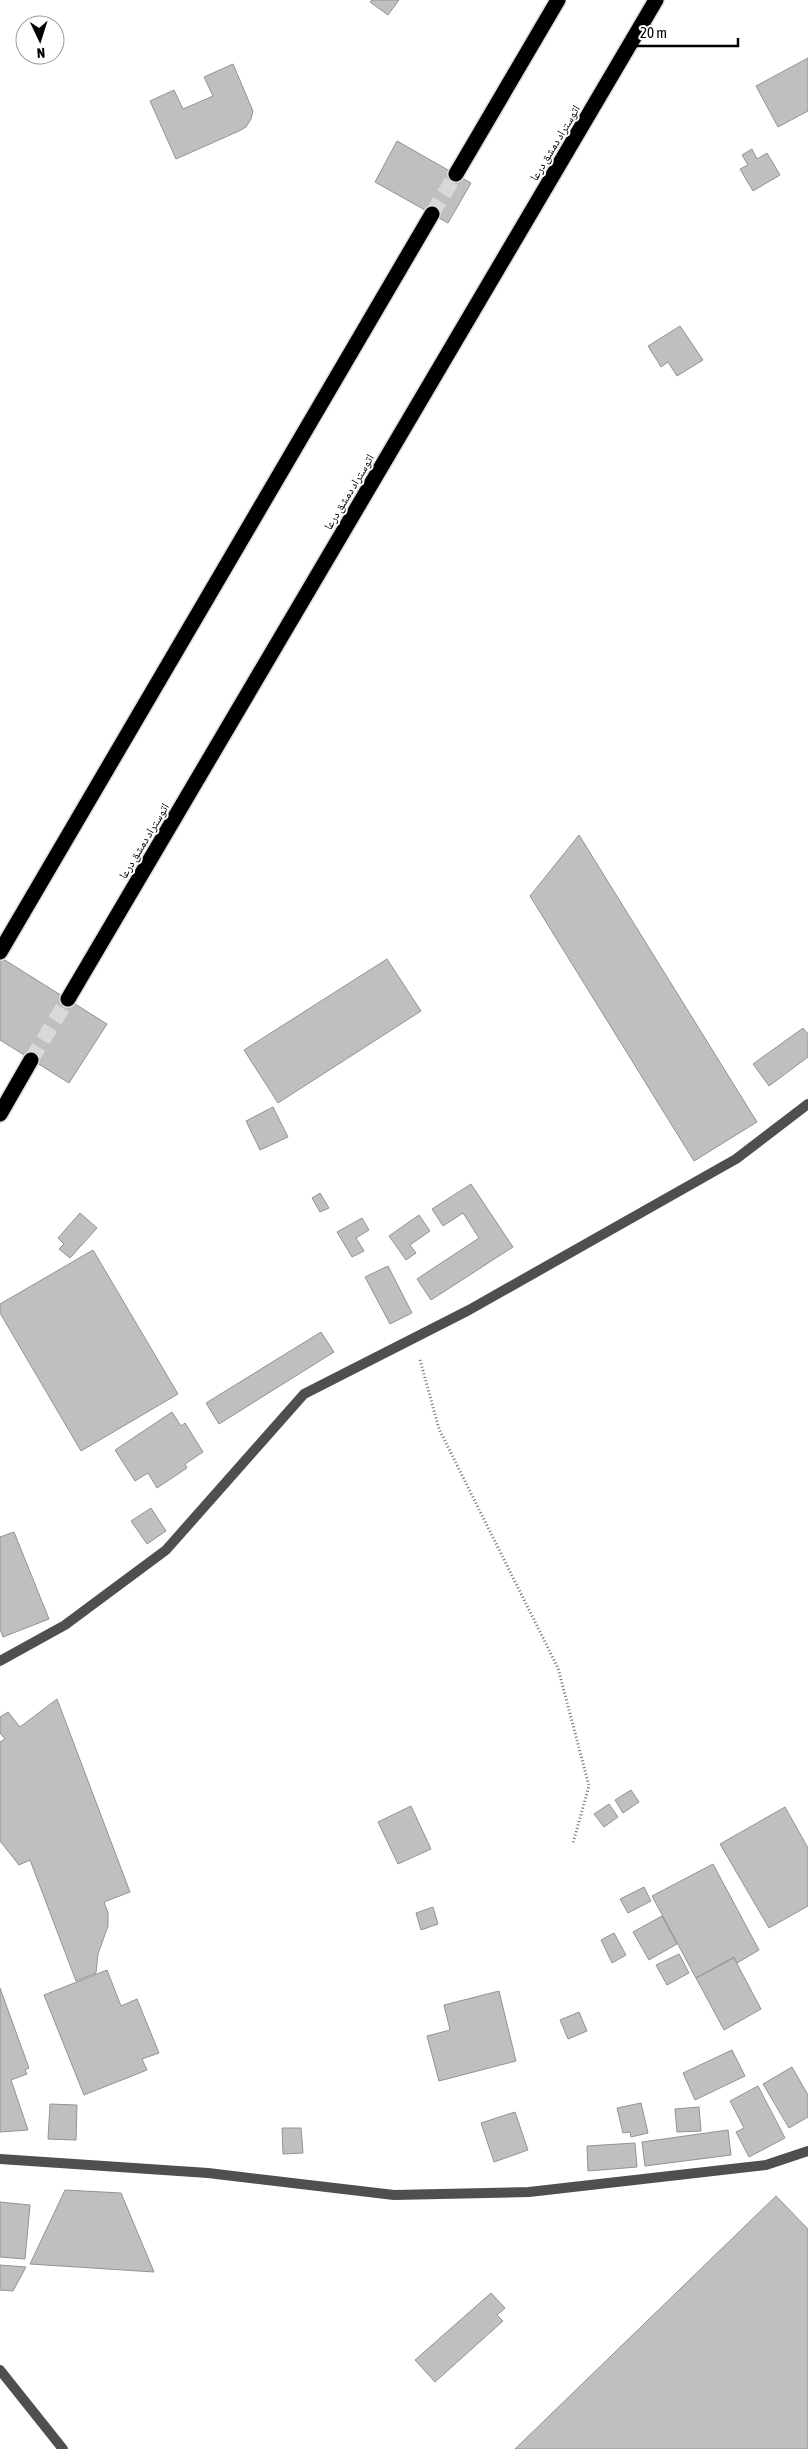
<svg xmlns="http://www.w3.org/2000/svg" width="808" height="2449" font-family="'Asap Condensed','Noto Naskh Arabic',sans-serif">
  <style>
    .building { fill: #bfbfbf; stroke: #939393 }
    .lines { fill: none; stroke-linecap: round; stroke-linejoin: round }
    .motorway-tunnel { stroke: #d9d9d9; stroke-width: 15; stroke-dasharray: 15 8; stroke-linecap: butt }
    .motorway-casing { stroke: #dbdbdb; stroke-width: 18 }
    .path { stroke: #717171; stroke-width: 3; stroke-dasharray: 1 2.5; stroke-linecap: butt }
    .service { stroke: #4f4f4f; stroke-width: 10 }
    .minor { stroke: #4f4f4f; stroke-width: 10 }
    .motorway { stroke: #000; stroke-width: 15 }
    .labels { text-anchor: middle; stroke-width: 4; stroke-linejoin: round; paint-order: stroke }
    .street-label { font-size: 12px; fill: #000; stroke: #fff }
  </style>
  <rect width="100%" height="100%" fill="#fff"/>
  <g class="building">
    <path d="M372 0H399L388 15 370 2Z"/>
    <path d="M808 58V111L778 127 756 86Z"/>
    <path d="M233 64 253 111 251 119 246 127 239 131 176 159 150 101 174 90 183 109 213 96 204 77Z"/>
    <path d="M397 141 471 183 448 223 375 182Z"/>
    <path d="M752 149 757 159 767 153 780 175 753 191 740 169 748 165 742 155Z"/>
    <path d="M680 326 703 360 677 376 668 362 661 367 648 346Z"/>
    <path d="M579 835 757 1122 694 1161 530 896Z"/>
    <path d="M0 957 107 1024 69 1083 0 1040Z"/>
    <path d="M387 959 421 1011 278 1103 244 1050Z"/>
    <path d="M803 1028 808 1034V1057L769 1086 753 1064Z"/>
    <path d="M273 1107 288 1137 260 1150 246 1121Z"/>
    <path d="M471 1184 513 1247 431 1300 417 1279 479 1238 463 1213 443 1226 432 1209Z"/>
    <path d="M320 1193 329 1208 320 1212 312 1198Z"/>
    <path d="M80 1213 97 1228 70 1258 59 1249 64 1244 58 1238Z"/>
    <path d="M419 1215 430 1231 410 1245 416 1253 406 1260 389 1236Z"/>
    <path d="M362 1218 369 1230 356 1238 364 1251 352 1257 337 1232Z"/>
    <path d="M93 1250 178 1394 81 1451 0 1313V1304Z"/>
    <path d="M388 1266 412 1313 390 1324 365 1277Z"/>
    <path d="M321 1332 334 1352 219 1424 206 1403Z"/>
    <path d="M172 1412 181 1426 185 1423 203 1452 185 1464 187 1468 157 1488 148 1473 135 1481 115 1450Z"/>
    <path d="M151 1508 166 1531 147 1544 131 1521Z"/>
    <path d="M14 1532 49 1619 3 1637 0 1629V1537Z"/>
    <path d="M57 1699 130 1892 104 1902 108 1913V1926L98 1954 96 1973 76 1981 30 1860 19 1865 0 1841V1742L5 1739 0 1733V1717L8 1712 20 1727Z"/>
    <path d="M631 1790 639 1802 623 1813 615 1800Z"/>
    <path d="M609 1804 618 1817 604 1827 594 1814Z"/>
    <path d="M411 1806 431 1849 398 1864 378 1822Z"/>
    <path d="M785 1807 808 1848V1906L769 1928 720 1844Z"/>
    <path d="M713 1864 759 1950 737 1963 734 1957 696 1978 652 1896Z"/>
    <path d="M644 1887 651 1901 628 1913 620 1899Z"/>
    <path d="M433 1907 438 1924 421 1930 416 1913Z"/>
    <path d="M662 1916 677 1944 649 1960 633 1932Z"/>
    <path d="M614 1933 626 1955 612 1963 601 1940Z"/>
    <path d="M679 1954 689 1973 667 1985 656 1965Z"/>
    <path d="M734 1958 761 2009 724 2030 696 1978Z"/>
    <path d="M107 1970 121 2006 137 1999 159 2053 142 2059 147 2070 84 2095 44 1995Z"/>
    <path d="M0 1988 29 2068 25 2070 27 2074 11 2080 28 2130 0 2132Z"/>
    <path d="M499 1991 516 2061 439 2081 427 2036 450 2030 444 2005Z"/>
    <path d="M579 2012 587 2031 568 2039 560 2020Z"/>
    <path d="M732 2050 745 2076 695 2100 683 2073Z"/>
    <path d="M792 2067 808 2095V2117L789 2128 763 2084Z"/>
    <path d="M758 2086 785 2138 749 2157 736 2132 744 2128 730 2101Z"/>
    <path d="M641 2103 648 2133 631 2137 630 2132 623 2133 617 2108Z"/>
    <path d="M50 2104 77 2105 76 2140 48 2139Z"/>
    <path d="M699 2107 701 2131 677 2132 675 2109Z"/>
    <path d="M515 2112 528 2150 494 2162 481 2123Z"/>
    <path d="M282 2128H301L303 2153 283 2154Z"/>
    <path d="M728 2130 731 2155 645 2166 642 2142Z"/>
    <path d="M635 2143 637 2167 588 2171 587 2146Z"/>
    <path d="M65 2190 121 2193 154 2272 30 2264Z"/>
    <path d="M776 2196 808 2229V2449H515Z"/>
    <path d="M0 2202 30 2205 25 2259 0 2257Z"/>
    <path d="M0 2265 26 2267 13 2291 0 2290Z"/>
    <path d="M491 2293 505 2308 497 2315 503 2321 435 2382 415 2360Z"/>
  </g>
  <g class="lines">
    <g class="motorway-tunnel">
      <path d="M432 214 456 174"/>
      <path d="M31 1060 68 999"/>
    </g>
    <g class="motorway-casing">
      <g id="motorway">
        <path d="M456 174 558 0"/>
        <path d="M0 952 432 214"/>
        <path d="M68 999 656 0"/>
        <path d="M0 1114 31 1060"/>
      </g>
    </g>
    <path class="path" d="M420 1360 439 1429 558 1668 589 1786 573 1843"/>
    <path class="service" d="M0 2370 63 2449"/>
    <g class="minor">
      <path d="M0 1661 65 1625 166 1550 304 1394 469 1310 736 1159 808 1104"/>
      <path d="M0 2159 208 2173 394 2195 529 2192 766 2165 808 2151"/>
    </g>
    <use href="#motorway" class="motorway"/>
  </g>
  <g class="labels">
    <g class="street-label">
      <text transform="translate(555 143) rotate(-59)" y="4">اتوستراد دمشق درعا</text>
      <text transform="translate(349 492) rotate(-59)" y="4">اتوستراد دمشق درعا</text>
      <text transform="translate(144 841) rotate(-59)" y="4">اتوستراد دمشق درعا</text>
    </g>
  </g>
  <g transform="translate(40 40) rotate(176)"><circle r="24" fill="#ffffff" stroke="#999999"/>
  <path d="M0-4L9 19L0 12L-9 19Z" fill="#000000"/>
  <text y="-8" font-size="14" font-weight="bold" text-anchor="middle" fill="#000000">N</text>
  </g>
  <path d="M633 38v8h105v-8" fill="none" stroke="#000000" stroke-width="2.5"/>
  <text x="640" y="38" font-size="15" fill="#000000" stroke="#ffffff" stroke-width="4" paint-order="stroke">20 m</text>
</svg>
